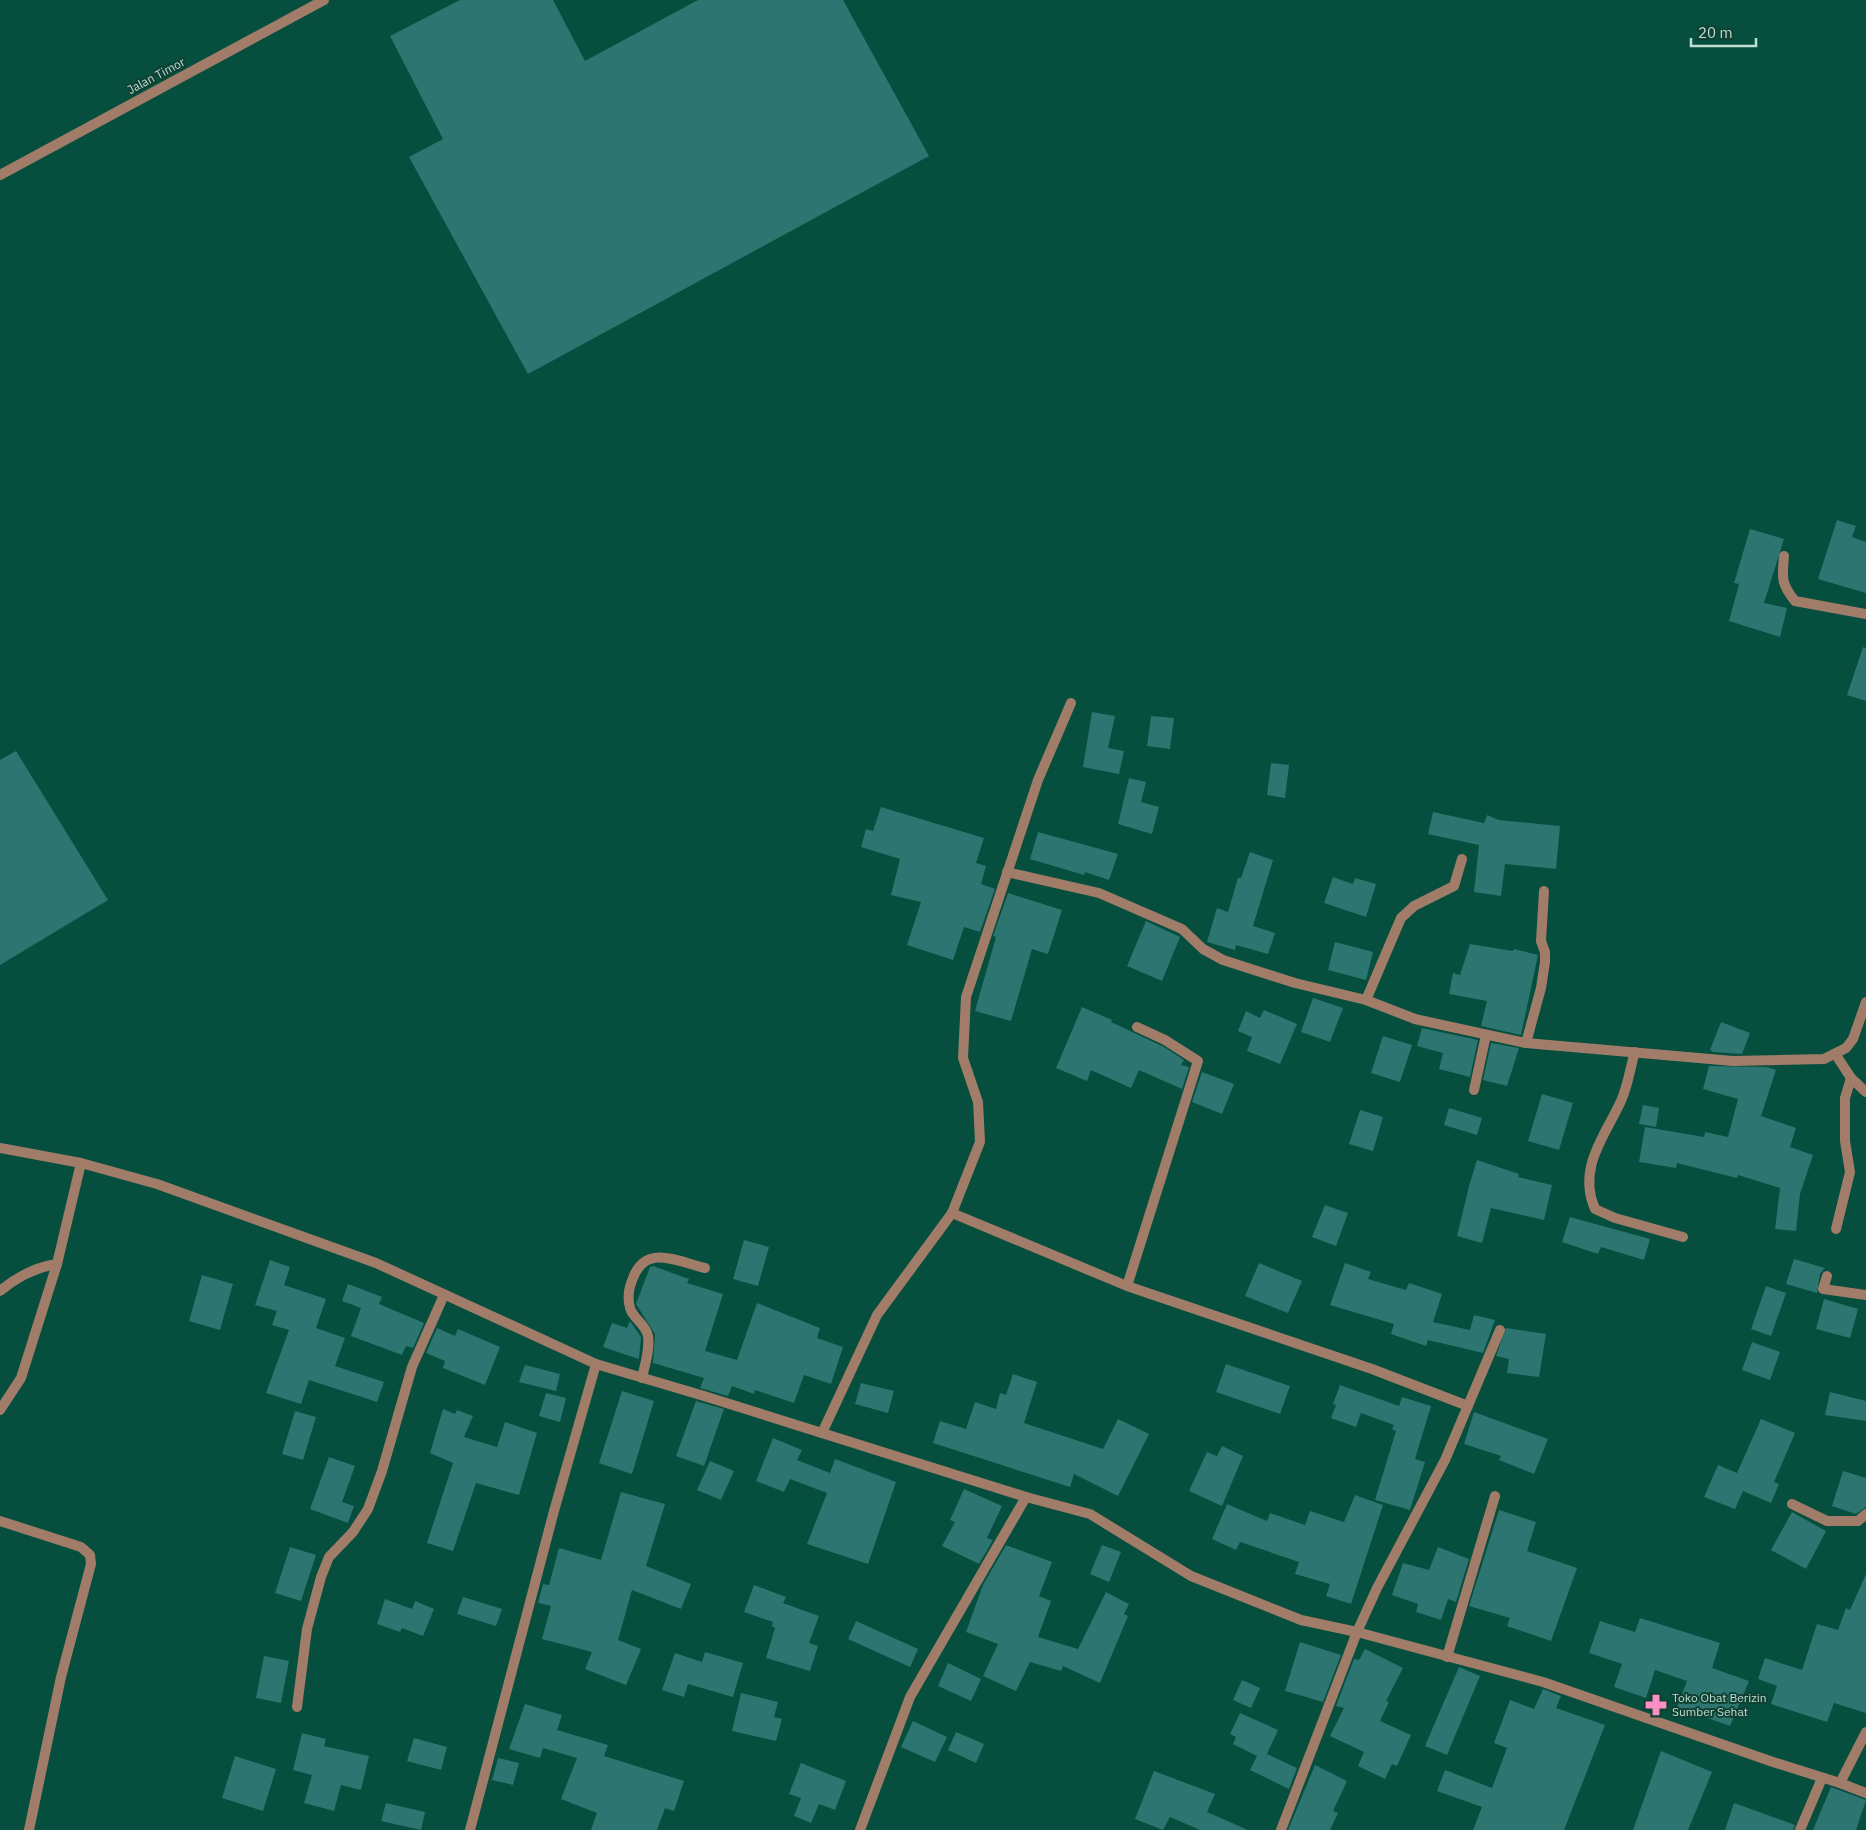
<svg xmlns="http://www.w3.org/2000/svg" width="1866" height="1830" font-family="'IBM Plex Sans',sans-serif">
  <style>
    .building { fill: #2c7571 }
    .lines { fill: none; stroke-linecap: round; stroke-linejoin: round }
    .minor { stroke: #a17c68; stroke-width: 10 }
    .tertiary { stroke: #a17c68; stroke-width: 10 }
    .labels { text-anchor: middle; stroke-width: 4; stroke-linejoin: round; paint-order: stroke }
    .street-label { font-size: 12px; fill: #bfddd2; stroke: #104133 }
    .poi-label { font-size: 12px; fill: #bfddd2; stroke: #104133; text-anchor: start }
  </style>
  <rect width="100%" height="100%" fill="#064e3d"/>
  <g class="building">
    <path d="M460 0H553L585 61 698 0H843L929 156 528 374 409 157 443 139 390 36Z"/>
    <path d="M1837 520 1856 526 1852 537 1866 542V593L1818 579Z"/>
    <path d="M1750 529 1784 539 1764 603 1787 608 1780 637 1729 621 1739 584 1734 583Z"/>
    <path d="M1863 647 1866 648V701L1847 695Z"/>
    <path d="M1092 712 1115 716 1108 748 1124 751 1119 774 1083 767Z"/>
    <path d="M1151 716 1174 718 1170 749 1147 746Z"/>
    <path d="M16 751 108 900 0 965V760Z"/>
    <path d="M1271 763 1289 765 1285 798 1267 795Z"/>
    <path d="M1129 778 1146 782 1141 802 1159 807 1152 834 1118 824Z"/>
    <path d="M881 807 984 838 976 863 986 866 981 884 995 889 980 932 964 927 953 960 907 945 921 902 891 895 900 859 861 847 866 829 873 831Z"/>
    <path d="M1433 812 1484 823 1487 815 1499 820 1560 826 1556 869 1505 864 1501 896 1474 892 1479 845 1428 834Z"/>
    <path d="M1038 832 1118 854 1109 880 1085 872 1084 875 1030 859Z"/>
    <path d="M1250 852 1273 860 1253 926 1275 933 1268 954 1236 945 1235 950 1207 942 1217 908 1228 912 1238 878H1241Z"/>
    <path d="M1333 877 1353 884 1355 878 1376 884 1366 917 1324 903Z"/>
    <path d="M1008 893 1062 910 1048 954 1032 949 1011 1021 975 1011 996 937 993 936Z"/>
    <path d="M1146 921 1180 937 1162 981 1127 966Z"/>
    <path d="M1335 942 1373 952 1366 980 1328 970Z"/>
    <path d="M1470 944 1513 951 1514 949 1538 955 1521 1035 1481 1026 1487 1001 1449 994 1453 973 1460 975Z"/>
    <path d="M1313 998 1343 1008 1330 1042 1301 1032Z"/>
    <path d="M1082 1007 1112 1020 1111 1022 1164 1047 1184 1060 1181 1065 1189 1067 1182 1089 1139 1070 1131 1088 1091 1070 1087 1081 1056 1068Z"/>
    <path d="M1264 1010 1297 1024 1280 1064 1247 1051 1252 1037 1238 1031 1246 1011 1260 1018Z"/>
    <path d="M1721 1022 1750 1033 1742 1054 1713 1052 1710 1050Z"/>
    <path d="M1422 1028 1478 1040 1470 1077 1439 1069 1443 1053 1417 1046Z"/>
    <path d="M1383 1036 1412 1045 1400 1082 1371 1073Z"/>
    <path d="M1491 1043 1519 1048 1507 1086 1483 1080Z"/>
    <path d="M1709 1066 1767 1067 1776 1070 1761 1116 1796 1128 1790 1147 1813 1155 1800 1194 1796 1231 1775 1229 1780 1188 1738 1175 1737 1178 1677 1163 1676 1168 1639 1162 1645 1127 1704 1137 1705 1132 1728 1137 1738 1099 1703 1089Z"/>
    <path d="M1202 1072 1234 1084 1222 1114 1192 1102Z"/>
    <path d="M1542 1094 1573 1103 1559 1150 1528 1141Z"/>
    <path d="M1643 1105 1659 1108 1656 1127 1639 1124Z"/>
    <path d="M1449 1108 1482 1118 1477 1135 1444 1125Z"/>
    <path d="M1360 1110 1383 1117 1373 1151 1349 1144Z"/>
    <path d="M1477 1160 1519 1174 1518 1177 1552 1185 1544 1220 1491 1208 1482 1243 1457 1236 1469 1186Z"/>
    <path d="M1325 1205 1348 1213 1336 1246 1312 1237Z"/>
    <path d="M1570 1217 1650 1239 1644 1260 1601 1247 1598 1254 1562 1242Z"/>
    <path d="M744 1240 769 1247 758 1286 733 1279Z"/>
    <path d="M1794 1259 1825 1268 1820 1274 1817 1293 1786 1284Z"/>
    <path d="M270 1260 290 1267 284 1285 326 1299 316 1328 345 1338 335 1366 384 1382 377 1402 309 1380 301 1404 266 1393 289 1330 272 1325 277 1311 255 1305Z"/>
    <path d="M1259 1263 1302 1281 1288 1313 1245 1296Z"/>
    <path d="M1345 1263 1371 1272 1368 1279 1406 1290 1409 1283 1442 1294 1433 1322 1470 1330 1474 1315 1495 1320 1483 1353 1428 1340 1426 1346 1391 1334 1394 1324 1330 1305Z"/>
    <path d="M653 1266 689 1279 687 1283 723 1294 705 1351 737 1360 757 1303 820 1328 817 1338 843 1347 831 1384 804 1375 794 1403 755 1390 754 1394 732 1386 728 1396 700 1388 704 1378 653 1363 655 1334 636 1304 650 1267Z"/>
    <path d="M202 1275 233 1284 220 1330 189 1321Z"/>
    <path d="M348 1284 382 1297 379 1304 424 1323 413 1348 406 1346 402 1355 351 1336 361 1308 342 1301Z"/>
    <path d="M1766 1286 1786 1293 1771 1336 1751 1329Z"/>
    <path d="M1824 1299 1858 1309 1850 1338 1816 1329Z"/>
    <path d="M630 1321 641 1337 639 1359 603 1347 612 1323 627 1328Z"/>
    <path d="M437 1328 455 1336 458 1329 500 1347 485 1385 443 1368 445 1361 426 1353Z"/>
    <path d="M1506 1328 1546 1334 1539 1377 1507 1373 1509 1359 1496 1356Z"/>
    <path d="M1752 1342 1780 1352 1770 1380 1742 1370Z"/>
    <path d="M1226 1364 1290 1386 1280 1414 1216 1392Z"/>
    <path d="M525 1365 560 1374 556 1391 519 1382Z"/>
    <path d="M1013 1374 1037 1382 1024 1423 1103 1449 1118 1419 1149 1434 1118 1496 1074 1474 1070 1487 933 1443 940 1421 966 1429 975 1402 996 1409 1000 1393 1006 1395Z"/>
    <path d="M861 1383 894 1391 888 1413 855 1404Z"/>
    <path d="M1340 1385 1399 1406 1402 1397 1431 1406 1415 1459 1425 1462 1410 1510 1375 1500 1396 1431 1392 1429 1394 1425 1361 1413 1356 1427 1331 1418 1336 1405 1333 1404Z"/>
    <path d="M622 1391 654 1401 632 1474 599 1463Z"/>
    <path d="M1830 1392 1866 1401V1421L1825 1415Z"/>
    <path d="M546 1393 566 1398 560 1422 539 1416Z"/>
    <path d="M696 1401 724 1409 704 1466 676 1456Z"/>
    <path d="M443 1409 455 1414 457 1410 473 1416 464 1437 497 1447 505 1422 537 1433 519 1495 476 1483 453 1551 427 1543 453 1463 430 1453Z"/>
    <path d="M295 1411 316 1417 303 1460 282 1454Z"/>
    <path d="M1474 1412 1548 1439 1534 1474 1499 1460 1501 1456 1464 1444Z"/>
    <path d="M1761 1419 1795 1433 1774 1482 1779 1484 1771 1503 1743 1491 1735 1509 1704 1497 1718 1465 1737 1473Z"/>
    <path d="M773 1438 802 1450 797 1460 830 1473 835 1459 896 1482 868 1564 807 1544 827 1493 790 1479 784 1492 756 1481Z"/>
    <path d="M1222 1446 1243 1456 1222 1506 1189 1491 1207 1452 1217 1456Z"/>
    <path d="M329 1457 355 1466 342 1502 354 1506 348 1523 310 1509Z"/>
    <path d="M710 1461 734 1471 721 1500 697 1490Z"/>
    <path d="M1843 1471 1866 1478V1507L1856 1514 1832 1506Z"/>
    <path d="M964 1489 1002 1506 987 1538 993 1540 979 1564 942 1546 955 1522 950 1520Z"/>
    <path d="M621 1492 665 1504 646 1566 691 1584 681 1609 632 1590 618 1640 641 1649 626 1685 585 1669 592 1652 542 1639 551 1606 538 1603 543 1584 549 1585 559 1548 601 1560Z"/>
    <path d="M1355 1495 1383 1505 1351 1604 1326 1596 1330 1584 1295 1574 1299 1562 1240 1542 1236 1550 1212 1539 1227 1504 1267 1521 1270 1513 1305 1525 1310 1511 1344 1522Z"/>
    <path d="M1499 1510 1536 1522 1527 1551 1577 1568 1551 1641 1507 1626 1510 1618 1469 1606Z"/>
    <path d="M1792 1512 1826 1531 1806 1569 1771 1550Z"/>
    <path d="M1006 1545 1052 1562 1039 1596 1051 1601 1038 1637 1078 1649 1106 1592 1129 1604 1124 1614 1128 1616 1100 1683 1063 1666 1061 1671 1030 1662 1016 1691 983 1676 998 1644 966 1632 983 1585Z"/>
    <path d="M1102 1545 1121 1552 1109 1582 1090 1574Z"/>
    <path d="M290 1547 316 1555 301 1601 275 1593Z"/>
    <path d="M1438 1547 1469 1559 1456 1602 1448 1599 1441 1620 1416 1612 1418 1604 1392 1595 1403 1563 1429 1570Z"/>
    <path d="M1866 1574V1713L1834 1703 1827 1722 1771 1704 1777 1686 1758 1679 1765 1658 1802 1670 1817 1624 1838 1630 1846 1608 1850 1610Z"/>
    <path d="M754 1585 786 1597 783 1603 819 1616 809 1643 818 1646 810 1671 766 1658 775 1628 772 1626 773 1622 744 1612Z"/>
    <path d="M463 1597 502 1609 496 1626 457 1614Z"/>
    <path d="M385 1599 412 1609 415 1601 434 1609 423 1636 402 1628 400 1632 377 1624Z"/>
    <path d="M1640 1618 1720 1643 1712 1668 1749 1681 1730 1726 1677 1707 1687 1681 1655 1670 1646 1698 1614 1687 1622 1664 1589 1653 1600 1621 1635 1632Z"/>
    <path d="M856 1621 918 1649 910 1667 848 1639Z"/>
    <path d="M1300 1642 1341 1655 1323 1702 1285 1691Z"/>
    <path d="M1365 1649 1403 1668 1386 1701 1389 1702 1380 1721 1411 1735 1397 1766 1392 1764 1385 1779 1358 1766 1364 1752 1330 1736 1344 1708 1336 1706 1354 1659 1359 1660Z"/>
    <path d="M705 1652 743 1663 733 1697 688 1684 684 1697 662 1690 675 1653 702 1662Z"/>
    <path d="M264 1656 289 1661 281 1703 256 1698Z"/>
    <path d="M948 1663 981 1679 971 1701 938 1686Z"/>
    <path d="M1459 1667 1480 1676 1447 1755 1425 1746Z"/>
    <path d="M1242 1680 1260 1688 1251 1708 1233 1700Z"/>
    <path d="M1543 1689 1561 1696 1556 1708 1605 1725 1564 1830H1473L1482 1807 1437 1791 1445 1770 1492 1788 1507 1748 1494 1743 1510 1700 1534 1709Z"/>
    <path d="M741 1693 778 1702 774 1717 782 1719 776 1741 732 1731Z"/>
    <path d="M525 1704 562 1715 557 1730 608 1745 604 1756 684 1781 674 1811 665 1808 657 1830H591L597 1813 561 1799 577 1758 543 1748 540 1758 509 1749Z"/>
    <path d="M1240 1713 1278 1730 1267 1754 1297 1768 1289 1789 1250 1770 1257 1756 1233 1744 1236 1737 1230 1734Z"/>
    <path d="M913 1721 947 1737 935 1762 901 1747Z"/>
    <path d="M956 1732 984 1744 976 1763 948 1750Z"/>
    <path d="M302 1733 326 1739 324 1746 369 1756 361 1790 341 1785 334 1811 304 1803 312 1775 293 1770Z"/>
    <path d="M414 1738 447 1747 441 1770 407 1761Z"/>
    <path d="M1661 1751 1712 1772 1688 1830H1633Z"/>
    <path d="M235 1756 276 1769 263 1811 222 1798Z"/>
    <path d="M498 1758 519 1763 513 1785 492 1780Z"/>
    <path d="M801 1763 846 1781 835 1810 819 1804 811 1823 794 1816 801 1798 789 1794Z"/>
    <path d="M1315 1765 1347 1781 1333 1811 1338 1813 1330 1830H1288Z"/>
    <path d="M1154 1771 1215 1794 1207 1812 1248 1830H1200L1170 1817 1163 1830 1135 1819Z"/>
    <path d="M1831 1787 1866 1800 1856 1830H1813Z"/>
    <path d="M386 1803 425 1812 421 1830 381 1821Z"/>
    <path d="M1734 1803 1795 1825 1793 1830H1725Z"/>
  </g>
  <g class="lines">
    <g class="minor">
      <path d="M0 175 324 0"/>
      <path d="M1784 556C1782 578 1781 584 1795 601L1866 614"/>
      <path d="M1007 872 1099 893 1182 929 1203 949 1223 960 1295 983 1366 1000 1415 1019 1526 1043 1733 1061 1824 1059 1846 1048 1853 1039 1866 1002"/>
      <path d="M1366 1000 1401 918 1414 906 1454 886 1462 859"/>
      <path d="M1526 1043 1541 988 1545 962V952L1541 941 1544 891"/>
      <path d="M1635 1052C1630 1068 1628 1086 1621 1101 1605 1136 1577 1168 1595 1209L1615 1218 1683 1237"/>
      <path d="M1836 1055 1851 1078 1866 1092"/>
      <path d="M1474 1090 1486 1035"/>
      <path d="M0 1148 81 1163 157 1184 376 1263 596 1364 704 1396 1026 1497 1090 1514 1191 1576 1301 1620 1357 1632 1543 1682 1773 1762 1840 1783 1866 1732"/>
      <path d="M952 1213 1127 1286 1372 1369 1468 1406"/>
      <path d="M1836 1229 1850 1172 1845 1141V1098L1851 1078"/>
      <path d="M1827 1276 1823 1289 1866 1295"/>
      <path d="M1127 1286 1198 1061 1165 1040 1137 1027"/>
      <path d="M0 1291C17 1277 35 1267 57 1264"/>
      <path d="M642 1378C645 1364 650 1350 648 1336 646 1324 633 1319 630 1308 627 1297 629 1287 633 1278 646 1243 678 1262 705 1268"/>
      <path d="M0 1410 21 1378 57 1264 81 1163"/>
      <path d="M822 1433 877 1315 952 1213 980 1142 978 1102 963 1058 966 997 1038 780 1071 703"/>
      <path d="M1792 1504 1827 1521H1858L1866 1514"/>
      <path d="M0 1521 81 1547 90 1555 91 1564 61 1677 29 1830"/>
      <path d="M1447 1657 1495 1496"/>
      <path d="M297 1707 307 1629 321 1577 329 1557 353 1532 368 1509 382 1471 412 1367 444 1295"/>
      <path d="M1840 1783 1866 1793"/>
      <path d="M860 1830 910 1697 1026 1497"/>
      <path d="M1281 1830 1357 1632 1377 1588 1445 1460 1500 1330"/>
      <path d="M1800 1830 1822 1778"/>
    </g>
    <path class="tertiary" d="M470 1830 554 1511 596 1364"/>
  </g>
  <defs>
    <g id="pharmacy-bare" transform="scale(1.725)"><path d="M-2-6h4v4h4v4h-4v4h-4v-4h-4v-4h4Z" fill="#fc8fc3" stroke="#104133" stroke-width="2.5" paint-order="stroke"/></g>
  </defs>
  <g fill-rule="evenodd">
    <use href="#pharmacy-bare" x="1656" y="1705"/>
  </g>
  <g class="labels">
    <g class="street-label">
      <text transform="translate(156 76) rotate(-28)" y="4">Jalan Timor</text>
    </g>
    <g class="poi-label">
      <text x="1672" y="1702">Toko Obat Berizin<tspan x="1672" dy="14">Sumber Sehat</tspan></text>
    </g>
  </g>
  <path d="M1691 38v8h65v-8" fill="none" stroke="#bfddd2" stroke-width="2.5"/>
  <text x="1698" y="38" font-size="15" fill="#bfddd2" stroke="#104133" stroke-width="4" paint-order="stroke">20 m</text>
</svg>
